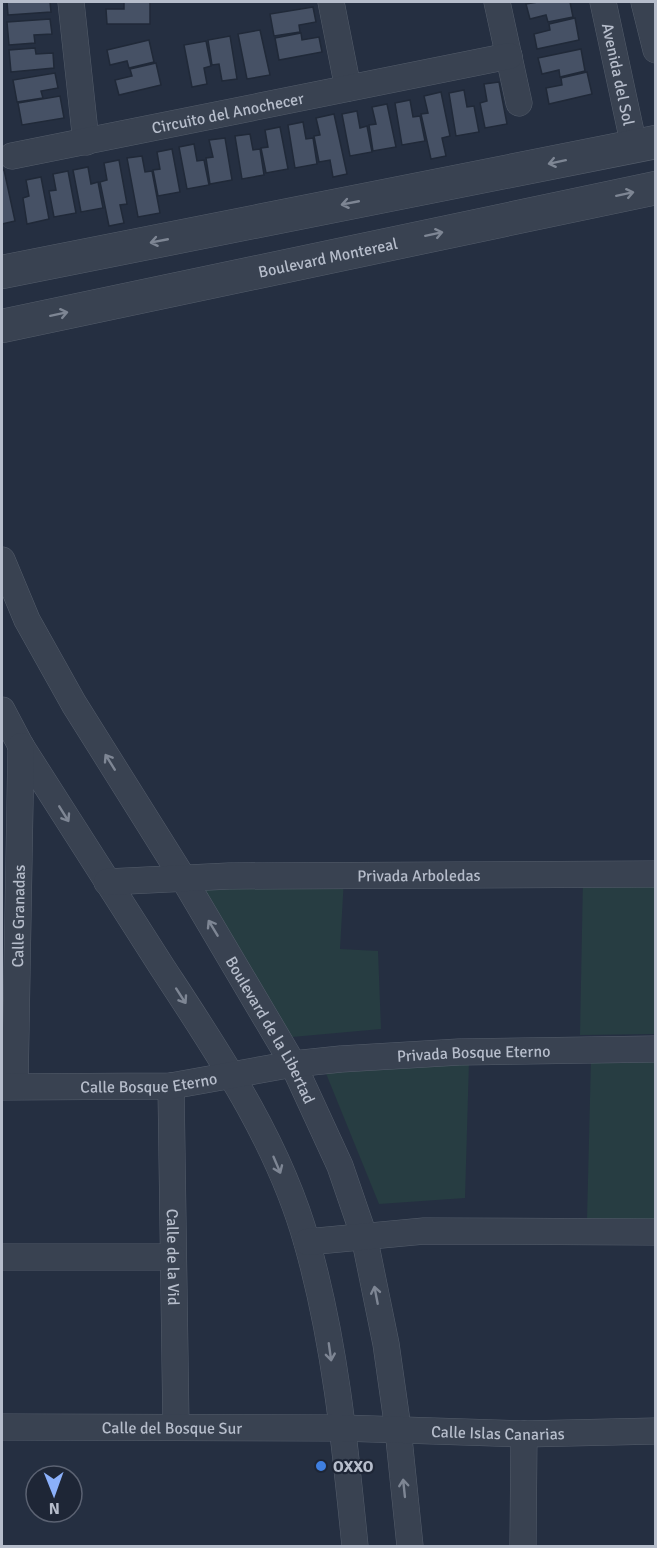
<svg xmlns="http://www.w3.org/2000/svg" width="657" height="1548" font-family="Signika,sans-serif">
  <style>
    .green { fill: #273d42 }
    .building { fill: #465165; stroke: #202938; stroke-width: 1.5 }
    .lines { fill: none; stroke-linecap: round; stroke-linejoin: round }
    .minor-casing { stroke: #545d6b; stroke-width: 27 }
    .tertiary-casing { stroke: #545d6b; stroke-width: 34 }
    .minor { stroke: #394251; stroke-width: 26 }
    .tertiary { stroke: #394251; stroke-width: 33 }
    .oneway { stroke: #7e8694 }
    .shop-dot { fill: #3f7fe0; stroke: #1e2636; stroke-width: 2 }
    .labels { text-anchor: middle; stroke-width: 4.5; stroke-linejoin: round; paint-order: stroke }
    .street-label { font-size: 16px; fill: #b6bdcb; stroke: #1e2636 }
    .poi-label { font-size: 16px; font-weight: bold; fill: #b6bdcb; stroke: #1e2636; text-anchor: start }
  </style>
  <rect width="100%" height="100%" fill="#252f41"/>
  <g class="green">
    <path d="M344 878 340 949 378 951 381 1029 292 1037 195 882Z"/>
    <path d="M583 878H655V1034L580 1035Z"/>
    <path d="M655 1057V1221L587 1220 591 1059Z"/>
    <path d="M469 1061 465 1198 379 1204 323 1066Z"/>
  </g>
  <g class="building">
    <path d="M7 2H50L51 12 8 15Z"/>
    <path d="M124 2H150V24H107L106 9H124Z"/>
    <path d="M538 2H570L573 17 548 22 546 15 530 19 526 4Z"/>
    <path d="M313 7 316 22 299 25 300 32 274 36 270 14Z"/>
    <path d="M575 18 579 40 537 49 534 34 550 30 549 24Z"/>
    <path d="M50 19 52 34 34 35 35 43 9 45 7 22Z"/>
    <path d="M260 30 270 75 247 79 238 34Z"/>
    <path d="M301 33 302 40 319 37 322 52 279 60 275 38Z"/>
    <path d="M230 36 237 79 222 81 219 64 212 65 208 40Z"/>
    <path d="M149 40 154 62 129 68 127 61 110 65 107 50Z"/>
    <path d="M206 41 211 66 204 68 207 84 192 87 184 45Z"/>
    <path d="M35 48 36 54 53 53 54 68 11 72 9 50Z"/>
    <path d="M581 49 585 71 560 77 559 70 542 74 538 58Z"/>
    <path d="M156 63 161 85 119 95 115 80 132 76 130 69Z"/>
    <path d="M587 72 592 94 549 104 546 88 562 85 561 78Z"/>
    <path d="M55 73 58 88 41 91 43 98 17 102 13 80Z"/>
    <path d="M499 82 507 124 485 128 480 103 487 101 484 84Z"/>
    <path d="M464 90 467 107 474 106 479 132 456 136 449 93Z"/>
    <path d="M441 92 450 136 442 138 446 156 431 159 421 114 428 113 424 96Z"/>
    <path d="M60 96 64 118 22 125 18 103Z"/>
    <path d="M410 100 413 117 420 116 425 141 402 145 395 103Z"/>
    <path d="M387 104 396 147 373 151 369 125 376 124 372 107Z"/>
    <path d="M357 111 360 128 367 126 372 152 350 156 342 114Z"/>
    <path d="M334 114 347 174 333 177 330 160 319 162 314 136 320 135 316 118Z"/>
    <path d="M303 122 306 139 313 138 317 164 295 168 288 125Z"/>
    <path d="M280 127 288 169 266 173 261 148 268 147 265 130Z"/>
    <path d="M250 134 253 150 260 149 264 175 242 179 235 136Z"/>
    <path d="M225 138 232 180 210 184 206 158 213 157 209 140Z"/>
    <path d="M194 144 197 161 204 160 209 185 187 189 179 147Z"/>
    <path d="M172 149 180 192 158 196 153 170 160 169 157 152Z"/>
    <path d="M142 156 145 172 152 171 160 213 138 217 127 158Z"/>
    <path d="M119 160 127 204 120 205 124 223 109 226 100 182 107 180 104 163Z"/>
    <path d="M88 167 91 184 98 182 103 208 81 212 73 170Z"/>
    <path d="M2 170H4L15 221 2 224Z"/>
    <path d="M68 171 76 213 54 217 49 191 56 190 53 174Z"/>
    <path d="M41 177 49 219 27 224 23 198 29 196 26 180Z"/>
  </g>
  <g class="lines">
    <g class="minor-casing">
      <g id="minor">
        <path d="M71 2 86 142"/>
        <path d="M331 2 348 88"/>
        <path d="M497 2 519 103"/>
        <path id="s1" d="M603 2 634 146"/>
        <path d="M644 2 656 50"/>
        <path id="s2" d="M12 156 509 56"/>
        <path id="s3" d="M2 560 27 620 74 704 183 878 293 1064 340 1166 364 1236 386 1344 398 1429 410 1546"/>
        <path d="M2 710 21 746C68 820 115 894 162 967 219 1054 279 1142 307 1243 335 1341 345 1445 355 1546"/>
        <path id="s4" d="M107 882 229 876 656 874"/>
        <path id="s5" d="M15 1086 21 746"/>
        <path id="s6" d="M171 1086 176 1427"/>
        <path id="s7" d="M2 1087 171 1086 293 1064 341 1059 459 1052 656 1049"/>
        <path d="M307 1242 424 1231 656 1232"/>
        <path d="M2 1257H172"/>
        <path id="s8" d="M2 1427 342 1428 524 1434 656 1431"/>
        <path d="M523 1546 524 1434"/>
      </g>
    </g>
    <g class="tertiary-casing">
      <g id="tertiary">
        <path d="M2 272 656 142"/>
        <path id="s9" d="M2 326 656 188"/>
      </g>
    </g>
    <use href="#minor" class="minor"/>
    <use href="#tertiary" class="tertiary"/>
  </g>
  <defs><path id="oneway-shaft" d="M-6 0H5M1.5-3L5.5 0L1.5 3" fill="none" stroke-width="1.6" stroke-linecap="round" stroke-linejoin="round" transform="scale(1.5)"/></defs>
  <g class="oneway">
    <use href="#oneway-shaft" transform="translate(557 162) rotate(168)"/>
    <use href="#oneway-shaft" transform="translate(625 194) rotate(-12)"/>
    <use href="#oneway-shaft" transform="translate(350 203) rotate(169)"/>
    <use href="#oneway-shaft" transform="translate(434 234) rotate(-12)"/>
    <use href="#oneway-shaft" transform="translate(159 241) rotate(169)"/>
    <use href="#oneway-shaft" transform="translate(59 314) rotate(-12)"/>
    <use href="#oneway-shaft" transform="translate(110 762) rotate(-122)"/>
    <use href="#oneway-shaft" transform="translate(64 814) rotate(58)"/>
    <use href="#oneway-shaft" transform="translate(213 928) rotate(-121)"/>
    <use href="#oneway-shaft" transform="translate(181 996) rotate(57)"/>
    <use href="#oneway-shaft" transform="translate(277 1165) rotate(67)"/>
    <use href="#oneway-shaft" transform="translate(376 1295) rotate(-101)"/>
    <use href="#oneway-shaft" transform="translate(330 1352) rotate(82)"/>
    <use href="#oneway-shaft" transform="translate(404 1488) rotate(-96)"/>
  </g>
  <circle class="shop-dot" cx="321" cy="1466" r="6"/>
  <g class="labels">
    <g class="street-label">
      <text dy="6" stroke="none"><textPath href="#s1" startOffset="74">Avenida del Sol</textPath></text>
      <text dy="6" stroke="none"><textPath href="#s2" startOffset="220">Circuito del Anochecer</textPath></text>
      <text dy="6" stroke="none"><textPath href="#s9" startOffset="333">Boulevard Montereal</textPath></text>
      <text dy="6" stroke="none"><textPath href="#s4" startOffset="312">Privada Arboledas</textPath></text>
      <text dy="6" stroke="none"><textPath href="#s5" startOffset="170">Calle Granadas</textPath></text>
      <text dy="6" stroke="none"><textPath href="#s3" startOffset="542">Boulevard de la Libertad</textPath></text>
      <text dy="6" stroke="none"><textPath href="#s7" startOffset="474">Privada Bosque Eterno</textPath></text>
      <text dy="6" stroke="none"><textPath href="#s7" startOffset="147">Calle Bosque Eterno</textPath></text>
      <text dy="6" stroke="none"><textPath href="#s6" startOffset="171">Calle de la Vid</textPath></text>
      <text dy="6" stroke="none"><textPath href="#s8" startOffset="170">Calle del Bosque Sur</textPath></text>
      <text dy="6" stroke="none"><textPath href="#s8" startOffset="496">Calle Islas Canarias</textPath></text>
    </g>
    <g class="poi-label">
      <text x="333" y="1472">OXXO</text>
    </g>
  </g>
  <rect width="657" height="1548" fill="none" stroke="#b6bdcb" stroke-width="6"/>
  <g transform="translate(54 1494) rotate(179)"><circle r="28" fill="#1e2636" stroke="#5b6272" stroke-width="1.5"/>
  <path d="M0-4.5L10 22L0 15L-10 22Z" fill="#8bb0fa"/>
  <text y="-9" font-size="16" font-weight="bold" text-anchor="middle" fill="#b6bdcb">N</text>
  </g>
</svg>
